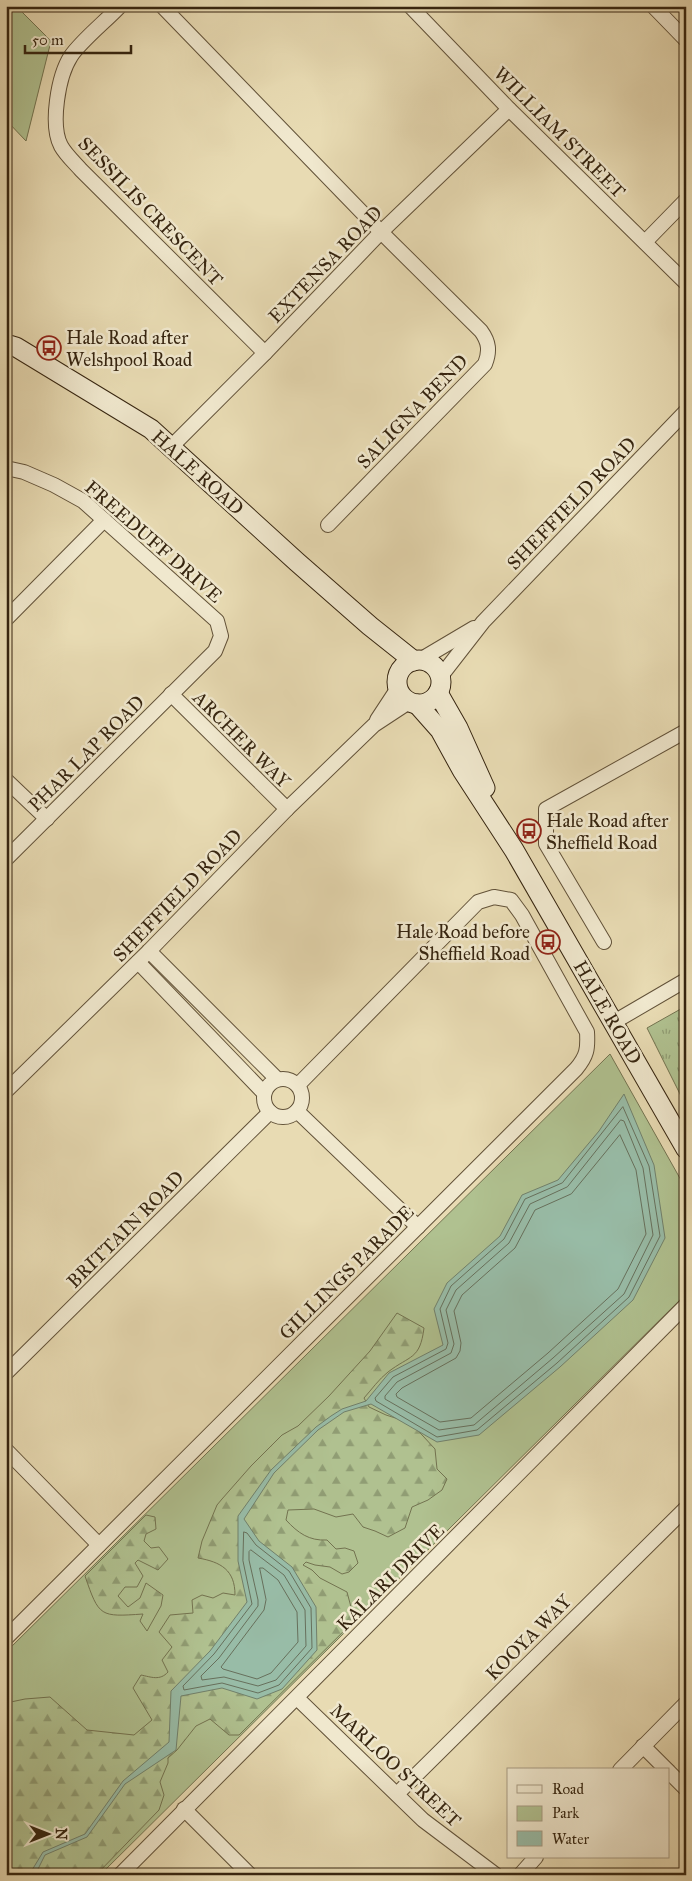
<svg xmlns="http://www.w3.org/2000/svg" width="692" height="1881" font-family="'IM FELL Great Primer',serif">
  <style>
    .green { fill: #b0c190; stroke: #737350 }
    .forest { fill: url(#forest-firs); stroke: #737350 }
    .park { fill: url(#park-tufts); stroke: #737350 }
    .water { fill: #98bca7; stroke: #71806b }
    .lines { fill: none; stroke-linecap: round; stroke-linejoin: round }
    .shore { stroke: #67705c; stroke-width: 1 }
    .street-casing { stroke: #625239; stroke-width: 16 }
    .secondary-casing { stroke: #362510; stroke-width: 21 }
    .street { stroke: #f0e8ce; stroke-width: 14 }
    .secondary { stroke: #f0e8ce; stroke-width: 19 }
    .labels { text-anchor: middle; stroke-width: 5; stroke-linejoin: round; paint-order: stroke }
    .street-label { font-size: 19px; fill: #362510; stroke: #f0e8ce }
    .poi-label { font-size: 19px; fill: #362510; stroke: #f0e8ce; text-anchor: start }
  </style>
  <defs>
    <pattern id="forest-firs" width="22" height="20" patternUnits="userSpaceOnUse" patternTransform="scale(1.25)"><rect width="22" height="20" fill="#b0c190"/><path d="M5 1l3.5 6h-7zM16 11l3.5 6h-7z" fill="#909d74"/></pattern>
    <pattern id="park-tufts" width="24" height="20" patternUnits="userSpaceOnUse" patternTransform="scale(1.25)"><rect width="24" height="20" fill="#b0c190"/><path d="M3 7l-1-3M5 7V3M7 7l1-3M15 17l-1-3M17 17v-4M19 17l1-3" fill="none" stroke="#909d74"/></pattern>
  </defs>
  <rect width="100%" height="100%" fill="#e8dbb3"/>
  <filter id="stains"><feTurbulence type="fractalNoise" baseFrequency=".004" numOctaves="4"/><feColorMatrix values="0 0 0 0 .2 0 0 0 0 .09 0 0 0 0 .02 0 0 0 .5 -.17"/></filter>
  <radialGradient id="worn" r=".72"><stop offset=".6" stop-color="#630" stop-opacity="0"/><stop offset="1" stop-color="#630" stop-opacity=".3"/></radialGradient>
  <g class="green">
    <path d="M6 6H16L51 41 26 141 6 120Z"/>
    <path d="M610 1054 686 1189V1294L100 1875H6V1652Z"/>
  </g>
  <g class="forest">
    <path d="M397 1313 424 1328C420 1360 410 1355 388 1372 379 1379 372 1389 364 1398L369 1407 386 1415 411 1423 435 1449 437 1469 447 1479 442 1490 428 1500 412 1507 405 1528 388 1537 375 1531 363 1527 353 1514 336 1517 314 1509 288 1510 286 1520C298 1533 309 1541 327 1540L336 1549 345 1548 354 1551 358 1563 349 1572 342 1574 330 1567 315 1565 306 1562 303 1565 312 1570 320 1578 347 1592 351 1607 362 1613 239 1735H229L210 1719 196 1726 177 1750 168 1758V1763L160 1782 164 1795 159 1810 96 1875H6V1703L25 1699 50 1697 87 1730 134 1735 152 1720 133 1688 141 1675C151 1677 160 1681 168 1672L162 1660 172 1647 159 1632 170 1615 193 1613 192 1600 202 1595 213 1598 223 1593 235 1595C235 1570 221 1562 198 1558L202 1541 217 1505 222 1499 251 1466 282 1435 298 1426 329 1396 370 1351Z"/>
    <path d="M146 1515 155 1517 156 1529 146 1534 144 1541 151 1548 159 1547 168 1559 158 1570 138 1560 135 1563 143 1576 137 1587H125L118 1596 128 1607 140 1598 146 1583 163 1595 161 1606 147 1631 140 1621 143 1614C100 1617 99 1617 85 1576Z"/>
  </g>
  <path class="park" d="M686 1006V1106L647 1028Z"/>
  <path class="water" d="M624 1094 654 1165 665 1238 633 1300 560 1367 479 1435 437 1442 371 1404 344 1412 318 1430 274 1473 244 1519 259 1541 292 1567 316 1607 317 1650 282 1689 257 1699 222 1688 181 1696 176 1750 125 1784 87 1837 45 1855 35 1875H29L43 1852 85 1834 123 1781 169 1742 171 1691 210 1651 247 1602 238 1561V1516L271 1470 316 1427 331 1416 342 1409 366 1401 389 1373 443 1345 434 1309 447 1283 500 1236 522 1195 558 1180 599 1131Z"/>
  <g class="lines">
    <g class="shore">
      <path d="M623 1107 649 1166 660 1236 629 1297 557 1363 477 1430 437 1437 376 1401 375 1398 393 1377 446 1349 448 1343 440 1309 451 1286 504 1239 525 1199 562 1183Z"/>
      <path d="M621 1120 624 1121 643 1168 653 1235 624 1294 553 1358 474 1425 439 1430 385 1399V1396L397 1382 451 1353 454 1344 446 1310 456 1290 509 1243 530 1204 567 1187Z"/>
      <path d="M620 1135 636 1170 646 1234 618 1289 548 1353 471 1418 440 1422 397 1397 396 1394 402 1388 456 1358 460 1351 461 1343 454 1311 462 1295 515 1248 535 1210 571 1194Z"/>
      <path d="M244 1532 247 1533 256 1545 289 1571 311 1608 312 1648 279 1685 258 1693 222 1683 184 1690 183 1686 214 1654 252 1604 243 1561Z"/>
      <path d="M251 1550 284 1575 305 1610 306 1646 276 1680 258 1686 224 1677 202 1680 201 1676 219 1658 258 1606V1600L249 1560V1552Z"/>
      <path d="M260 1568H263L278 1580 297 1612 298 1642 271 1673 257 1679 223 1669 221 1667 264 1610 266 1600Z"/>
    </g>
    <g class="street-casing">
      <g id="street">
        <path d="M120 6C107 20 81 41 71 56 58 76 50 125 61 146 66 155 75 163 81 170L265 353"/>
        <path d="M162 6 381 232 481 331C489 342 490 351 485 364L328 525"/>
        <path d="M410 6 509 109 686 283"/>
        <path d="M653 6 686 40"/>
        <path d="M645 242 686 200"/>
        <path d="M171 447 265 353 381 232 509 109"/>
        <path d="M6 468 24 472 54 485 83 501 217 621 221 636 215 651 6 859"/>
        <path d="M6 619 104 520"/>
        <path d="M420 660 474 628"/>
        <path d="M441 676 483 622 686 411"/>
        <path d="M171 694 287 809"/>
        <path d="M377 720 398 688"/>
        <path d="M6 780 47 819"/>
        <path d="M604 942 546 844V809L686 731"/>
        <path d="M149 951 277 1079"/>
        <path d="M138 962 264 1093"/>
        <path d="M614 1022 686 980"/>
        <circle cx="283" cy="1098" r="19"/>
        <path d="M6 1091 149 951 287 809 374 725 409 702"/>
        <path d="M297 1111 418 1227"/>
        <path d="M6 1373 270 1112"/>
        <path d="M6 1450 99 1545"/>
        <path d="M6 1638 576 1069C587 1056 588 1049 587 1032L522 915 511 900 494 897 478 902 298 1085"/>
        <path d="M297 1698 423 1820 496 1875"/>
        <path d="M643 1746 667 1770"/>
        <path d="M620 1770 686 1703"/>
        <path d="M668 1771 686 1789"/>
        <path d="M397 1794 686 1508"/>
        <path d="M184 1809 250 1875"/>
        <path d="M120 1875 686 1305"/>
        <path d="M520 1875 536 1857"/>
      </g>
    </g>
    <g class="secondary-casing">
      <g id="secondary">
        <path d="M6 344 16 347 151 429 297 562 370 626 414 661"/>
        <circle cx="419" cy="682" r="22"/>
        <path d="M438 693 458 728 485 788"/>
        <path d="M417 704 440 730 462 770 514 850 686 1149"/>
      </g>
    </g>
    <use href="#street" class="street"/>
    <use href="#secondary" class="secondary"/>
  </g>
  <defs>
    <g id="bus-ring" transform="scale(1.25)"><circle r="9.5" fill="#f0e8ce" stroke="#8f2418" stroke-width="1.5"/><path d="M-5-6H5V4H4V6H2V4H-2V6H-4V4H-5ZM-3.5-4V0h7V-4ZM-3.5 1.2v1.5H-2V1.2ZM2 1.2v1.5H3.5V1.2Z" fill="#8f2418"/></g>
  </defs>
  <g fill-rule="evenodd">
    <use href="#bus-ring" x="49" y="348"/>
    <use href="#bus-ring" x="529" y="831"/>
    <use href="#bus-ring" x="548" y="942"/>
  </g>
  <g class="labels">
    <g class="street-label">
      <text transform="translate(560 132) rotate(45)" y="7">WILLIAM STREET</text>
      <text transform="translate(151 211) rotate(46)" y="7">SESSILIS CRESCENT</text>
      <text transform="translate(325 264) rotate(-46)" y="7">EXTENSA ROAD</text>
      <text transform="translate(412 411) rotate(-46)" y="7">SALIGNA BEND</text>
      <text transform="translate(198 472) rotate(42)" y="7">HALE ROAD</text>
      <text transform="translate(571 503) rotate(-46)" y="7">SHEFFIELD ROAD</text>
      <text transform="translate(154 541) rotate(41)" y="7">FREEDUFF DRIVE</text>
      <text transform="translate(242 739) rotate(45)" y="7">ARCHER WAY</text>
      <text transform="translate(86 753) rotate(-45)" y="7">PHAR LAP ROAD</text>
      <text transform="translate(177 895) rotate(-46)" y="7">SHEFFIELD ROAD</text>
      <text transform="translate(608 1012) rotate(60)" y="7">HALE ROAD</text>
      <text transform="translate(125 1229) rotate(-45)" y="7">BRITTAIN ROAD</text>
      <text transform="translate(346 1272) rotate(-45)" y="7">GILLINGS PARADE</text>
      <text transform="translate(390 1577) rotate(-45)" y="7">KALARI DRIVE</text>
      <text transform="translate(528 1637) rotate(-45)" y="7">KOOYA WAY</text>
      <text transform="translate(396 1765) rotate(43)" y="7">MARLOO STREET</text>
    </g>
    <g class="poi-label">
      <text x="66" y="344">Hale Road after<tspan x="66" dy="22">Welshpool Road</tspan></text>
      <text x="546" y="827">Hale Road after<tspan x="546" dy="22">Sheffield Road</tspan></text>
      <text x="530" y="938" text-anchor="end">Hale Road before<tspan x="530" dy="22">Sheffield Road</tspan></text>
    </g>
  </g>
  <rect width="692" height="1881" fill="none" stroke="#e8dbb3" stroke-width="25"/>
  <rect x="8" y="8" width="677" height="1866" fill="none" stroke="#362510" stroke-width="2.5"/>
  <rect x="12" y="12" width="667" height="1856" fill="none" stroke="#362510"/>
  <rect x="507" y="1768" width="162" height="90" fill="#f0e8ce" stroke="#a69a82"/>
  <rect x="517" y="1785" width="25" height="8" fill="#f0e8ce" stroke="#a69a82"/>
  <text x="552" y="1794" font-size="15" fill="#362510">Road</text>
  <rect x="517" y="1806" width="25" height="15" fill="#b0c190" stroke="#a69a82"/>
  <text x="552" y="1818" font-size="15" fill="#362510">Park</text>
  <rect x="517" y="1831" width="25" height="15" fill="#98bca7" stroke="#a69a82"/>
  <text x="552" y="1844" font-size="15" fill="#362510">Water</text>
  <g transform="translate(48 1834) rotate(90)" stroke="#f0e8ce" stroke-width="4" paint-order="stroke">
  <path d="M0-4L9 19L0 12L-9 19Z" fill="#362510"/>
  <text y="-8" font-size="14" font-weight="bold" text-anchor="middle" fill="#362510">N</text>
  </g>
  <path d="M25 45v8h106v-8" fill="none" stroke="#362510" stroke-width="2.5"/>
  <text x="32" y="45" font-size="15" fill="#362510" stroke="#f0e8ce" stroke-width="4" paint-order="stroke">50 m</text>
  <rect width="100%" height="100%" filter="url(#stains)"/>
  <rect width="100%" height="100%" fill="url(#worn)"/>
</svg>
